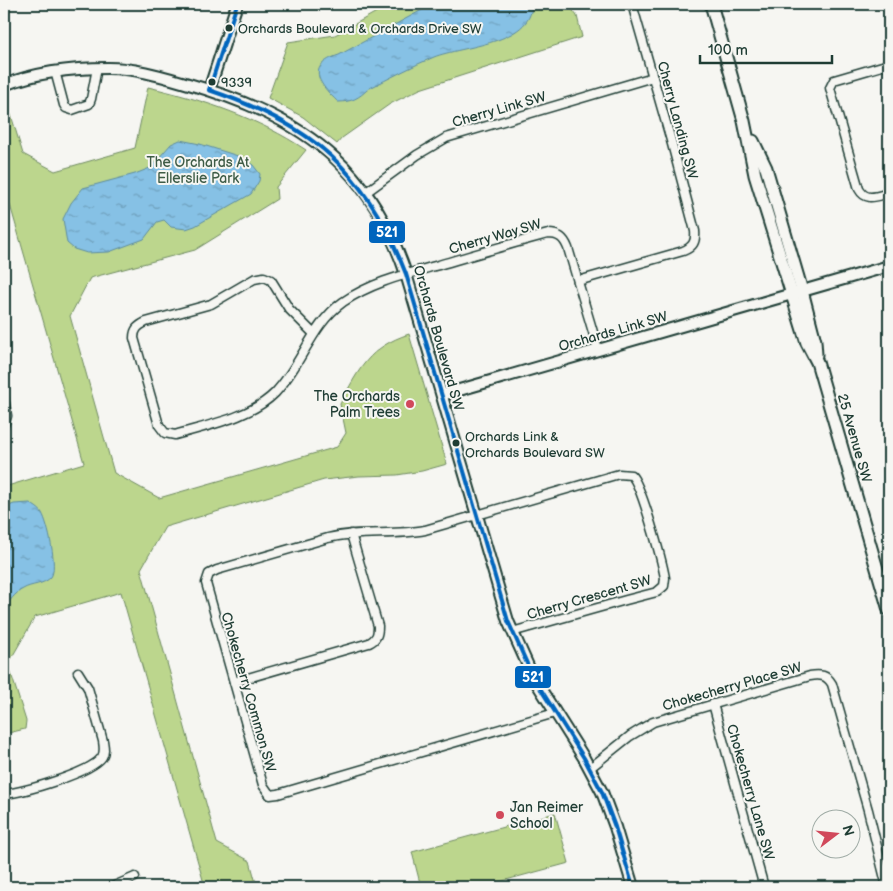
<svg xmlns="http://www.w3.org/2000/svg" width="893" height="891" font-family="'Balsamiq Sans',sans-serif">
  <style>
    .green { fill: #bcd68d; stroke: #6e8a60 }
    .water { fill: url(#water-ripples); stroke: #5d8c9e }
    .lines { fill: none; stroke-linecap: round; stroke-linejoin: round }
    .minor-casing { stroke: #1f3d34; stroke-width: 11 }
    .tertiary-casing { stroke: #1f3d34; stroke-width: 14 }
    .secondary-casing { stroke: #1f3d34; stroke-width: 15 }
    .minor { stroke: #f6f6f2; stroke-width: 8 }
    .tertiary { stroke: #f6f6f2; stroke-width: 10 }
    .secondary { stroke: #f6f6f2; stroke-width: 11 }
    .bus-1-casing { stroke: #f6f6f2; stroke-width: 8 }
    .bus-1 { stroke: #0065bd; stroke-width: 4 }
    .bus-dot { fill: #1f3d34; stroke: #f6f6f2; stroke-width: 2 }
    .poi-dot { fill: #d1495b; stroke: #f6f6f2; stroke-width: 2 }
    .labels { text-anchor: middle; stroke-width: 4; stroke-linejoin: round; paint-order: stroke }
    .bus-label { font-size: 13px; fill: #1f3d34; stroke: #f6f6f2; text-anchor: start }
    .street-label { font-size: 14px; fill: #1f3d34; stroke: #f6f6f2 }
    .park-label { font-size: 14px; fill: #3e5c46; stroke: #f6f6f2 }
    .poi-label { font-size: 14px; fill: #1f3d34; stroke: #f6f6f2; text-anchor: end }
    .line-badge { stroke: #f6f6f2; stroke-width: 2 }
    .badge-label { font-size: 14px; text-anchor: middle; font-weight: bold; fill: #fff }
  </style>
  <defs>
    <pattern id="water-ripples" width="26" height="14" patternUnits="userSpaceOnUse" patternTransform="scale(1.25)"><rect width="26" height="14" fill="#86c1e5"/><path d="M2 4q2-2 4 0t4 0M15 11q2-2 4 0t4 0" fill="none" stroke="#6d9eba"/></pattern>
  </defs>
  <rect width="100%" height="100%" fill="#f6f6f2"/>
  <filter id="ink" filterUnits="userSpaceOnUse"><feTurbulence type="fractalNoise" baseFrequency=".02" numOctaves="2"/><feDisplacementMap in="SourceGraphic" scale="10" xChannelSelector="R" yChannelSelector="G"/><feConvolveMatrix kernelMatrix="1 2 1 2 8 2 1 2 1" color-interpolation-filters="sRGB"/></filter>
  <g filter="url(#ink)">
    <g class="green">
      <path d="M391 4H568L577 16 582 37 420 89 390 104 342 138 337 144 303 117 268 98 288 42 335 35Z"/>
      <path d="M148 87C204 100 258 118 306 150L276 187 277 199 195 250 90 278 70 316 114 473 159 498 337 447 346 433 340 404C359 369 369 347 409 334L447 464 422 471 397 475 359 476 324 480 165 527 141 569 217 843 250 861 257 887H205L121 592 35 617 8 664 26 721 25 729 4 734V487L84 463 4 184V100L6 99 23 154 55 171 135 148Z"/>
      <path d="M555 813 569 863 480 887H421L412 852Z"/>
    </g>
    <g class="water">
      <path d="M433 4H532C532 44 462 46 434 57 412 66 390 78 368 89 359 98 352 102 338 102 319 84 305 66 339 55Z"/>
      <path d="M180 140 200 144 238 156 253 165 260 174 259 181 251 194 195 226 186 229 171 227 164 220 157 222 144 239 109 252 87 253 74 249 67 243 63 219 71 203 83 188 135 174 150 168 171 144Z"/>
      <path d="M30 503C34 506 40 509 42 513 48 523 58 568 51 577 44 585 31 584 23 589 15 593 9 602 4 608V508L14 504Z"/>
    </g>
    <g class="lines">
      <g class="minor-casing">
        <g id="minor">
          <path d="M889 64 834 80 830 88 859 189C866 202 877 196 889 193"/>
          <path d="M55 71 64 105 66 108 72 110 89 104 91 99 97 68"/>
          <path d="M365 193 417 155 446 138 653 77"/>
          <path d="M578 281 683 251C693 247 696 242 695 231L672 144 632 4"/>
          <path d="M314 334 289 309 271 280 264 277 254 279 211 304 146 322C138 326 134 329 134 338L159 425 165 433 175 435C208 425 250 418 275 393 302 365 311 325 343 302 371 283 403 275 435 266 473 255 510 244 548 234 559 234 564 238 568 248L598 349"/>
          <path d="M4 398 7 416 4 425"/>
          <path d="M512 632 626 600 657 592 664 586 665 578C662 561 641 483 631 475L619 474 425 530C393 536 360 530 328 538L217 570 209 574 206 583 263 785 270 795 278 794 555 713"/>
          <path d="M234 682 369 643C377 639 378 634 378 626L351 534"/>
          <path d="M713 704 764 887"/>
          <path d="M590 768 630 736 653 722 810 676C820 674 827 675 832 684L868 810 887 887"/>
          <path d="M4 794C24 792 91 773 102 757 105 752 104 747 103 741L88 688 78 672"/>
          <path d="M112 887 135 877"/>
        </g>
      </g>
      <g class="tertiary-casing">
        <g id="tertiary">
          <path d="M4 85C37 72 72 68 108 68 133 68 158 75 182 82 242 99 300 122 344 167 373 197 393 235 406 274L508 621 533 677 584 758 602 792 615 827 633 887"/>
          <path d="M209 90 237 4"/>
          <path d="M442 395 889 266"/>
        </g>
      </g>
      <g class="secondary-casing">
        <g id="secondary">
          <path d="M711 4 744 121 755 175 807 343 817 362 889 610"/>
          <path d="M753 141 766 168 802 291 815 341 816 355"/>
        </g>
      </g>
      <use href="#minor" class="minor"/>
      <use href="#tertiary" class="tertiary"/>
      <use href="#secondary" class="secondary"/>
      <g class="bus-1-casing">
        <g id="bus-1">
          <path d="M209 90C313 125 366 171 406 274L508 621 533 677 584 758 602 792 615 827 633 887"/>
          <path d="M209 90 237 4"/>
        </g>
      </g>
      <use href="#bus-1" class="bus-1"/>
    </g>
  </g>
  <g class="bus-dot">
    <circle cx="229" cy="28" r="4.5"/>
    <circle cx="212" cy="82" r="4.5"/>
    <circle cx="456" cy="443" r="4.5"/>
  </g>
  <g class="poi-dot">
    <circle cx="410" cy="404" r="5"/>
    <circle cx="500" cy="815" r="5"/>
  </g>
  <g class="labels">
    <g class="bus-label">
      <text x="238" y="33">Orchards Boulevard &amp; Orchards Drive SW</text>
      <text x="221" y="87">9339</text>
      <text x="465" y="441">Orchards Link &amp;<tspan x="465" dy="16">Orchards Boulevard SW</tspan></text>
    </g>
    <g class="street-label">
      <text transform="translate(499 109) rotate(-16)" y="5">Cherry Link SW</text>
      <text transform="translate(678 120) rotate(75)" y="5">Cherry Landing SW</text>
      <text transform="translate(495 236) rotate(-16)" y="5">Cherry Way SW</text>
      <text transform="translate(613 331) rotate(-16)" y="5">Orchards Link SW</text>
      <text transform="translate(439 338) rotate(74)" y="5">Orchards Boulevard SW</text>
      <text transform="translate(855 438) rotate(74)" y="5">25 Avenue SW</text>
      <text transform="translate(589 597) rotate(-16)" y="5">Cherry Crescent SW</text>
      <text transform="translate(732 686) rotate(-16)" y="5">Chokecherry Place SW</text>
      <text transform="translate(249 692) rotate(74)" y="5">Chokecherry Common SW</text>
      <text transform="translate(751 792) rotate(74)" y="5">Chokecherry Lane SW</text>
    </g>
    <g class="park-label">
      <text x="198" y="167">The Orchards At<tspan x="198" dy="16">Ellerslie Park</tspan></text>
    </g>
    <g class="poi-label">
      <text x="400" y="401">The Orchards<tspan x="400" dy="16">Palm Trees</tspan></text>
      <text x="510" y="812" text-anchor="start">Jan Reimer<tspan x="510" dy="16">School</tspan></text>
    </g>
  </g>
  <g class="line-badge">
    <rect x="368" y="220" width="38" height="24" rx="5" fill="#0065bd"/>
    <rect x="514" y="665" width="38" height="24" rx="5" fill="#0065bd"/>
  </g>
  <g class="badge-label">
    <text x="387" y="237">521</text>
    <text x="533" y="682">521</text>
  </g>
  <rect width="893" height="891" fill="none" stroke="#f6f6f2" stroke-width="20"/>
  <rect x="10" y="10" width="873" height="871" fill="none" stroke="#1f3d34" stroke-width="2" filter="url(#ink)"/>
  <g transform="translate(836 834) rotate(74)"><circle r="24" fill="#f6f6f2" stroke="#a0aca6"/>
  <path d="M0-4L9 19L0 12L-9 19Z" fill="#d1495b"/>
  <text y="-8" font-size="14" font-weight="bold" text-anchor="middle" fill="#1f3d34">N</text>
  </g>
  <path d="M700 55v8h132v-8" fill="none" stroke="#1f3d34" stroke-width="2.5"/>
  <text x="708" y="55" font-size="15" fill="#1f3d34" stroke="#f6f6f2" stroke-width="4" paint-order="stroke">100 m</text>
</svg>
